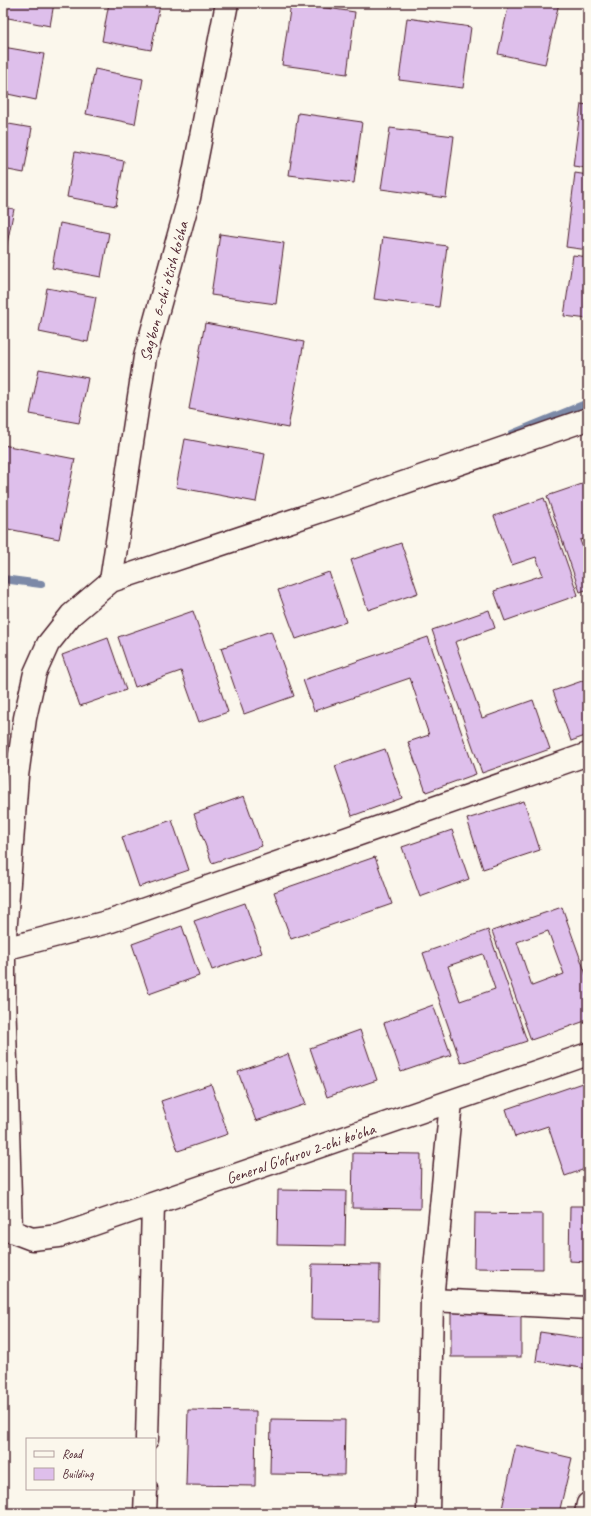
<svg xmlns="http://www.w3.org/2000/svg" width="591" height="1516" font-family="Caveat,sans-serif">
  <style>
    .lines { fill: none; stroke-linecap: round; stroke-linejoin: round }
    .stream { stroke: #7b89a7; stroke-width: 8 }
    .building { fill: #debfeb; stroke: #4a1f2b; fill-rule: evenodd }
    .minor-casing { stroke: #4a1f2b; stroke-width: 25 }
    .minor { stroke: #fbf7ec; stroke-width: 22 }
    .labels { text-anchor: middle; stroke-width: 4; stroke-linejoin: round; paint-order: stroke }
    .street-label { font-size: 16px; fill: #4a1f2b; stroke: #fbf7ec }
  </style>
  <rect width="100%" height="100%" fill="#fbf7ec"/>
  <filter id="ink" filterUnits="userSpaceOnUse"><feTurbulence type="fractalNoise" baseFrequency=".025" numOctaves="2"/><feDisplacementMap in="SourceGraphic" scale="8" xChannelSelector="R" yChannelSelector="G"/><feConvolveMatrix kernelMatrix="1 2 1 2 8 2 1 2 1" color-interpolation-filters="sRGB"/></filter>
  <g filter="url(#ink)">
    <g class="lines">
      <g class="stream">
        <path d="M512 434 588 403"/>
        <path d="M3 579 41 584"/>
      </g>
    </g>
    <g class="building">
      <path d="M4 3H54L50 26 3 17Z"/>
      <path d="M109 3H148L160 5 151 50 102 41Z"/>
      <path d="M291 3 355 12 347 74 282 65Z"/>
      <path d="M509 3H559L545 64 498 54Z"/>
      <path d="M407 18 471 27 463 88 399 80Z"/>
      <path d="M3 47 44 54 36 100 3 93Z"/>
      <path d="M95 69 143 79 135 124 86 114Z"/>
      <path d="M581 104 588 105V168L573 166Z"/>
      <path d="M298 113 362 122 354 183 289 175Z"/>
      <path d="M3 123 32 128 24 173 3 169Z"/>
      <path d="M390 128 454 136 446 198 381 189Z"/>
      <path d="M75 152 124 161 116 206 67 197Z"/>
      <path d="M575 173 588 175V250L566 247Z"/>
      <path d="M3 207 14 209 5 254 3 253Z"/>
      <path d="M60 223 109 233 101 277 52 268Z"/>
      <path d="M220 234 284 243 276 304 211 295Z"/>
      <path d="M383 237 447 246 439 307 374 299Z"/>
      <path d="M573 255 588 257V319L564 316Z"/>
      <path d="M47 288 96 297 88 342 39 332Z"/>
      <path d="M205 323 304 342 288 428 189 409Z"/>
      <path d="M39 369 88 378 79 423 30 414Z"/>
      <path d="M185 439 265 454 256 502 176 487Z"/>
      <path d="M3 445 75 459 59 539 3 528Z"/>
      <path d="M588 482V538L580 540 588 562V589L580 592 547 496Z"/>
      <path d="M544 498 578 595 505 621 494 591 543 575 536 557 512 565 494 516Z"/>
      <path d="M401 543 418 593 368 610 351 560Z"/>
      <path d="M329 572 346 622 296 639 278 590Z"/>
      <path d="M489 610 495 628 455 642 482 718 533 700 550 749 482 773 432 630Z"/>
      <path d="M193 611 228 712 199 722 181 671 135 687 118 637Z"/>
      <path d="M271 631 294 696 244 714 221 648Z"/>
      <path d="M428 637 476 774 426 792 408 742 429 735 410 678 314 711 303 680Z"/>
      <path d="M108 638 126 690 80 706 62 655Z"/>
      <path d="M588 679V735L571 741 553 691Z"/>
      <path d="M385 749 402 798 352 816 335 766Z"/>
      <path d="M244 796 262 846 212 863 194 814Z"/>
      <path d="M524 801 540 850 483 869 467 819Z"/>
      <path d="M172 820 189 870 139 887 122 837Z"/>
      <path d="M452 830 469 879 420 897 402 847Z"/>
      <path d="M375 857 392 904 291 939 274 892Z"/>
      <path d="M245 903 262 953 212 970 194 921Z"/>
      <path d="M562 907 588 980V1020L531 1040 492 931ZM548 931 564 974 532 986 517 942Z"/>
      <path d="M182 926 199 976 149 994 132 944Z"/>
      <path d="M488 930 527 1041 461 1063 423 953ZM483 954 495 989 460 1001 448 966Z"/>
      <path d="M433 1005 451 1055 401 1072 384 1023Z"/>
      <path d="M360 1030 377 1080 327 1097 310 1048Z"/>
      <path d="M288 1054 306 1104 256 1121 238 1072Z"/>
      <path d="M588 1081V1168L565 1176 548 1126 515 1137 506 1109Z"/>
      <path d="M211 1084 228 1134 178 1151 161 1101Z"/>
      <path d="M353 1153 421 1154 420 1209 352 1208Z"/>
      <path d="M278 1190 346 1191 345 1246 277 1245Z"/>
      <path d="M570 1206H588V1262L569 1261Z"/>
      <path d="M475 1213 543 1214V1269L474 1268Z"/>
      <path d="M312 1264 380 1265 379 1320 311 1319Z"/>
      <rect x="451" y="1311" width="70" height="46"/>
      <path d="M540 1332 588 1339V1369L536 1361Z"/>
      <path d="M188 1410 256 1411 255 1486 186 1485Z"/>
      <path d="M271 1419 345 1420 344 1475 270 1474Z"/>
      <path d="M516 1445 572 1458 559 1513H501Z"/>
    </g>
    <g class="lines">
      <g class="minor-casing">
        <g id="minor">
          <path id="s1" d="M111 581 145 357 189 198 227 3"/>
          <path d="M4 949 111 921 588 754"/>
          <path d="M11 1231 4 994V949L17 776 25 718 35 673 48 644 71 615 111 581 345 503 588 419"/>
          <path id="s2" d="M11 1231 32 1239 59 1236 588 1054"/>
          <path d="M432 1300 588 1308"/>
          <path d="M147 1439 153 1205"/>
          <path d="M145 1513 146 1489"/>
          <path d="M428 1513 432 1300 451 1102"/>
          <path d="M586 1513 588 1504"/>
        </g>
      </g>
      <use href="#minor" class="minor"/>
    </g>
  </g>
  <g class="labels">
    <g class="street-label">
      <text dy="6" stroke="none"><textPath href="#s1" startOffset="295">Sag'bon 6-chi o'tish ko'cha</textPath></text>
      <text dy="6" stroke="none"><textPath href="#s2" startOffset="305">General G'ofurov 2-chi ko'cha</textPath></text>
    </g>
  </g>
  <rect width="591" height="1516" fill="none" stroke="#fbf7ec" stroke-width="16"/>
  <rect x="8" y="8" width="575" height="1500" fill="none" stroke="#4a1f2b" stroke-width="1.5" filter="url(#ink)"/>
  <rect x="26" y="1438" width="130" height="52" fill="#fbf7ec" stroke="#b4a19f"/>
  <rect x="34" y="1451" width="20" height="6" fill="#fbf7ec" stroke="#b4a19f"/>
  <text x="62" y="1458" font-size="12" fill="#4a1f2b">Road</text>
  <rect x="34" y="1468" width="20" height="12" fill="#debfeb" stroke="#b4a19f"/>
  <text x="62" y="1478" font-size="12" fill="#4a1f2b">Building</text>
</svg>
